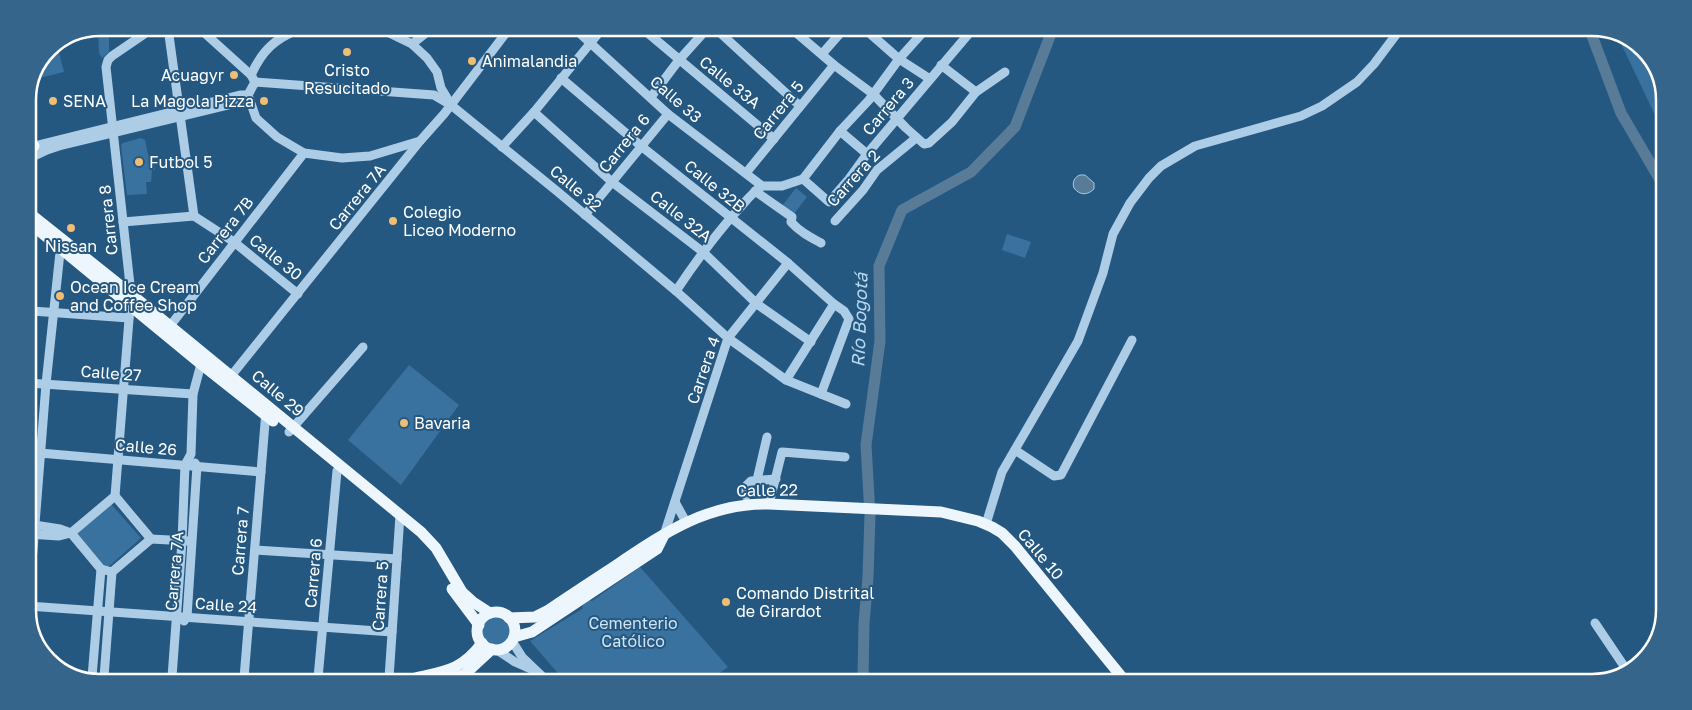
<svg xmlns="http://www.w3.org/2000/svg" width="1692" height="710" font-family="'Golos Text',sans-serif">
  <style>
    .green { fill: #3a729f }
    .water { fill: #587c98; stroke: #a1cae7 }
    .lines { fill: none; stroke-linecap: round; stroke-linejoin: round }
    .river { stroke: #587c98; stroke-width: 11 }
    .minor { stroke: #adcde7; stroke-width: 9 }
    .major { stroke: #eef6fd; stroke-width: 11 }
    .poi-dot { fill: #f0bd72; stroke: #255881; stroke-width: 2 }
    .labels { text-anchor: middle; stroke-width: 4; stroke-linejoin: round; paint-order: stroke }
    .poi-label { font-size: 16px; fill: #fff; stroke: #255881; text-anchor: start }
    .street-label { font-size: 16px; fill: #fff; stroke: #255881 }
    .park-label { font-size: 16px; fill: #d0e5f5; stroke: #255881 }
    .water-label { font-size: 18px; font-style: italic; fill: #b8d7ee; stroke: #255881 }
    .rim { fill: none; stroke: #fff; stroke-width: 2.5 }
  </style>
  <rect width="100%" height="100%" fill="#255881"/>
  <g class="green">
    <path d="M98 28H116L109 37V52L102 58 99 53Z"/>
    <path d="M1616 33H1619L1650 56 1664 96V134Z"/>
    <path d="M57 45 64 72 35 79 49 49Z"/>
    <path d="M141 138 145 140 148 155 152 154 155 170H152L151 182H146L147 194 127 195 121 145 123 143Z"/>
    <path d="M796 188 807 197 793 215 782 206Z"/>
    <path d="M1007 234 1031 242 1025 258 1002 250Z"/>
    <path d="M409 365 459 405 401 485 348 440Z"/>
    <path d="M110 503 141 538 107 568 76 533Z"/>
    <path d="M640 567 728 667 711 679H563L530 641 582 609 583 605 589 600 592 601Z"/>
    <circle cx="496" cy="631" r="15"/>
  </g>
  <path class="water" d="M1080 175H1085L1094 183V189C1088 195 1080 196 1074 188 1072 183 1074 177 1080 175Z"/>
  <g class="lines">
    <g class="river">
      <path d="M1591 33 1621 113 1663 185"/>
      <path d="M863 680 864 623 868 577 870 515 866 445 880 341 879 266 902 210 971 172 1015 127 1052 31"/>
    </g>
    <g class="minor">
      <path d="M168 28 194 216"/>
      <path d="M199 28 251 75 255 82"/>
      <path d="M379 28 412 44 427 58 437 72 441 88 450 103"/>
      <path d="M575 29 668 114 762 186"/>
      <path d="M643 29 774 139"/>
      <path d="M717 30 800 106"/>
      <path d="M793 30 834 65 873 94 906 128 924 144 929 143 952 122 976 92 1005 72"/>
      <path d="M866 30 899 59 930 79"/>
      <path d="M412 44 431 29"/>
      <path d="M822 54 843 30"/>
      <path d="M941 65 976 92"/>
      <path d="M251 75C263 49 275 39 301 28"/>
      <path d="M561 78 641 146 788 263 834 304 844 311 849 319 821 394"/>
      <path d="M255 82 434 95 451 105 558 192 676 291 728 338 786 380 846 404"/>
      <path d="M248 95 256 118 277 137 304 153 342 158 370 156 420 141"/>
      <path d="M651 97 679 60 706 30"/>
      <path d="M534 112 612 182 703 252 757 304 811 342"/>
      <path d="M840 131 867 154"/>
      <path d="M30 147 240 95H248"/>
      <path d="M502 147 534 112 602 29"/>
      <path d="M28 159 47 150 59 146 241 102 248 95 255 82"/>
      <path d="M746 173 834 65"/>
      <path d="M803 179 829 202 849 179 867 154 971 31"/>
      <path d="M762 186H782L803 179 840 131 869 100 899 59 925 30"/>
      <path d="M755 191 792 217 791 222C800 232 810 237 821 243"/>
      <path d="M585 215 668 114"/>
      <path d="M835 221 863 190 877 170 916 138"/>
      <path d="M123 222 194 216 234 242 298 294"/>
      <path d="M676 291C694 264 713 238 735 213 744 204 751 193 762 186"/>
      <path d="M32 311 129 318"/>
      <path d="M170 326 304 153"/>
      <path d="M786 380 834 304"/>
      <path d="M227 381 420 141 444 114 509 29"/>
      <path d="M28 383 193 394"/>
      <path d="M289 432 363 347"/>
      <path d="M1015 450 1054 476 1061 475 1132 340"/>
      <path d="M28 452 261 472"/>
      <path d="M757 480 767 437"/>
      <path d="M746 496V486L751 481 776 479"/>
      <path d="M675 502 686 522"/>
      <path d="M769 504 782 452 845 457"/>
      <path d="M28 524 60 529 71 533 101 569 112 572 151 539"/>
      <path d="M986 524 1002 472 1078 341 1103 273 1113 234 1130 203 1149 178 1161 166 1195 146 1301 116 1322 106 1357 82 1374 64 1398 32"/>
      <path d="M28 534 59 536 71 533 115 496"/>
      <path d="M664 535 728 338 788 263"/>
      <path d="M151 539 115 496 131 294 106 67 108 60 112 56 153 28"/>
      <path d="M151 539 188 541"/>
      <path d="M255 550 397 559"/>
      <path d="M28 606 392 632"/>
      <path d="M28 613 46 384 61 243"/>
      <path d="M184 621 187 617 197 466 195 463"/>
      <path d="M1595 623 1628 672"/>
      <path d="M512 641 522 657 545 679"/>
      <path d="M497 650 515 662 533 670"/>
      <path d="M92 677 101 569"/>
      <path d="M104 677 112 572"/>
      <path d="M172 677 182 541 185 465 191 454 193 394 201 364"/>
      <path d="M244 678 266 411"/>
      <path d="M318 678 337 471"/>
      <path d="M389 678 400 515"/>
    </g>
    <g class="major">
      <path d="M28 143 34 146"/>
      <path d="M28 212 131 294 421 532 436 548 462 592 473 602 490 613"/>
      <path d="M37 229 201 364 273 421"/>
      <path d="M452 589 479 625"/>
      <circle cx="496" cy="631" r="19"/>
      <path d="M509 618 535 617 547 611C569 596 592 581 615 566 664 533 707 503 769 504L941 512 978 521 992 527 1002 533 1015 546 1125 681"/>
      <path d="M514 637 532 632 657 549 664 535"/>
      <path d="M415 678C446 671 462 670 482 643"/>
      <path d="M455 678 465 674 492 649"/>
    </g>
  </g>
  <g class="poi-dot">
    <circle cx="347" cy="52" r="5"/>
    <circle cx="472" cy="61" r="5"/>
    <circle cx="234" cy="75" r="5"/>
    <circle cx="53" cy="101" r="5"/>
    <circle cx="264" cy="101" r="5"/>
    <circle cx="139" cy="162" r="5"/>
    <circle cx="393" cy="221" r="5"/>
    <circle cx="71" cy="228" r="5"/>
    <circle cx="60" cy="296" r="5"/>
    <circle cx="404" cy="423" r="5"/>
    <circle cx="726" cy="602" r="5"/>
  </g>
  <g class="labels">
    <g class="poi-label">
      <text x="482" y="67">Animalandia</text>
      <text x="347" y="76" text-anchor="middle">Cristo<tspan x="347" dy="18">Resucitado</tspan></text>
      <text x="224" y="81" text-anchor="end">Acuagyr</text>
      <text x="63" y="107">SENA</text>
      <text x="254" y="107" text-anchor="end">La Magola Pizza</text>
      <text x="149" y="168">Futbol 5</text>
      <text x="403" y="218">Colegio<tspan x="403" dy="18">Liceo Moderno</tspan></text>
      <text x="71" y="252" text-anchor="middle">Nissan</text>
      <text x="70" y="293">Ocean Ice Cream<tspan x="70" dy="18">and Coffee Shop</tspan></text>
      <text x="414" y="429">Bavaria</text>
      <text x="736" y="599">Comando Distrital<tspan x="736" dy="18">de Girardot</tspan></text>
    </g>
    <g class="street-label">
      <text transform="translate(730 82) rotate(39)" y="6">Calle 33A</text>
      <text transform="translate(676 99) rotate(41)" y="6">Calle 33</text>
      <text transform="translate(888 106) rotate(-50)" y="6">Carrera 3</text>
      <text transform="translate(778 110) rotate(-51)" y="6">Carrera 5</text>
      <text transform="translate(624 143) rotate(-51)" y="6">Carrera 6</text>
      <text transform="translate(853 178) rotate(-48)" y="6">Carrera 2</text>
      <text transform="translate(715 186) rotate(39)" y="6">Calle 32B</text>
      <text transform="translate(576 188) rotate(40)" y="6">Calle 32</text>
      <text transform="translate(357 197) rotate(-51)" y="6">Carrera 7A</text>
      <text transform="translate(681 216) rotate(38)" y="6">Calle 32A</text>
      <text transform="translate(108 220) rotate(-96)" y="6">Carrera 8</text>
      <text transform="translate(225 230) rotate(-52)" y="6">Carrera 7B</text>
      <text transform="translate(276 257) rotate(39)" y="6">Calle 30</text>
      <text transform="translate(703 370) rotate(-71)" y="6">Carrera 4</text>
      <text transform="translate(111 373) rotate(4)" y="6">Calle 27</text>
      <text transform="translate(278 393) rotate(40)" y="6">Calle 29</text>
      <text transform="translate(146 447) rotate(5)" y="6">Calle 26</text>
      <text transform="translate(767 490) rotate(-1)" y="6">Calle 22</text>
      <text transform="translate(240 541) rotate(-85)" y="6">Carrera 7</text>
      <text transform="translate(1041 554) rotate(50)" y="6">Calle 10</text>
      <text transform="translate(174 571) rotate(-85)" y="6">Carrera 7A</text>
      <text transform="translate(313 573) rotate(-85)" y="6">Carrera 6</text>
      <text transform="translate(380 596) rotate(-86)" y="6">Carrera 5</text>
      <text transform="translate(226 605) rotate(4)" y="6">Calle 24</text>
    </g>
    <g class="park-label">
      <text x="633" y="629">Cementerio<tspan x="633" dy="18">Católico</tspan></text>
    </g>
    <g class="water-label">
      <text transform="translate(860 320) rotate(-88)" y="6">Río Bogotá</text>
    </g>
  </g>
  <path d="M0 0H1692V710H0ZM100 36H1592A64 64 0 0 1 1656 100V610A64 64 0 0 1 1592 674H100A64 64 0 0 1 36 610V100A64 64 0 0 1 100 36Z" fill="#36658b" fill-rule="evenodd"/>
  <path class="rim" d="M100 36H1592A64 64 0 0 1 1656 100V610A64 64 0 0 1 1592 674H100A64 64 0 0 1 36 610V100A64 64 0 0 1 100 36Z"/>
</svg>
